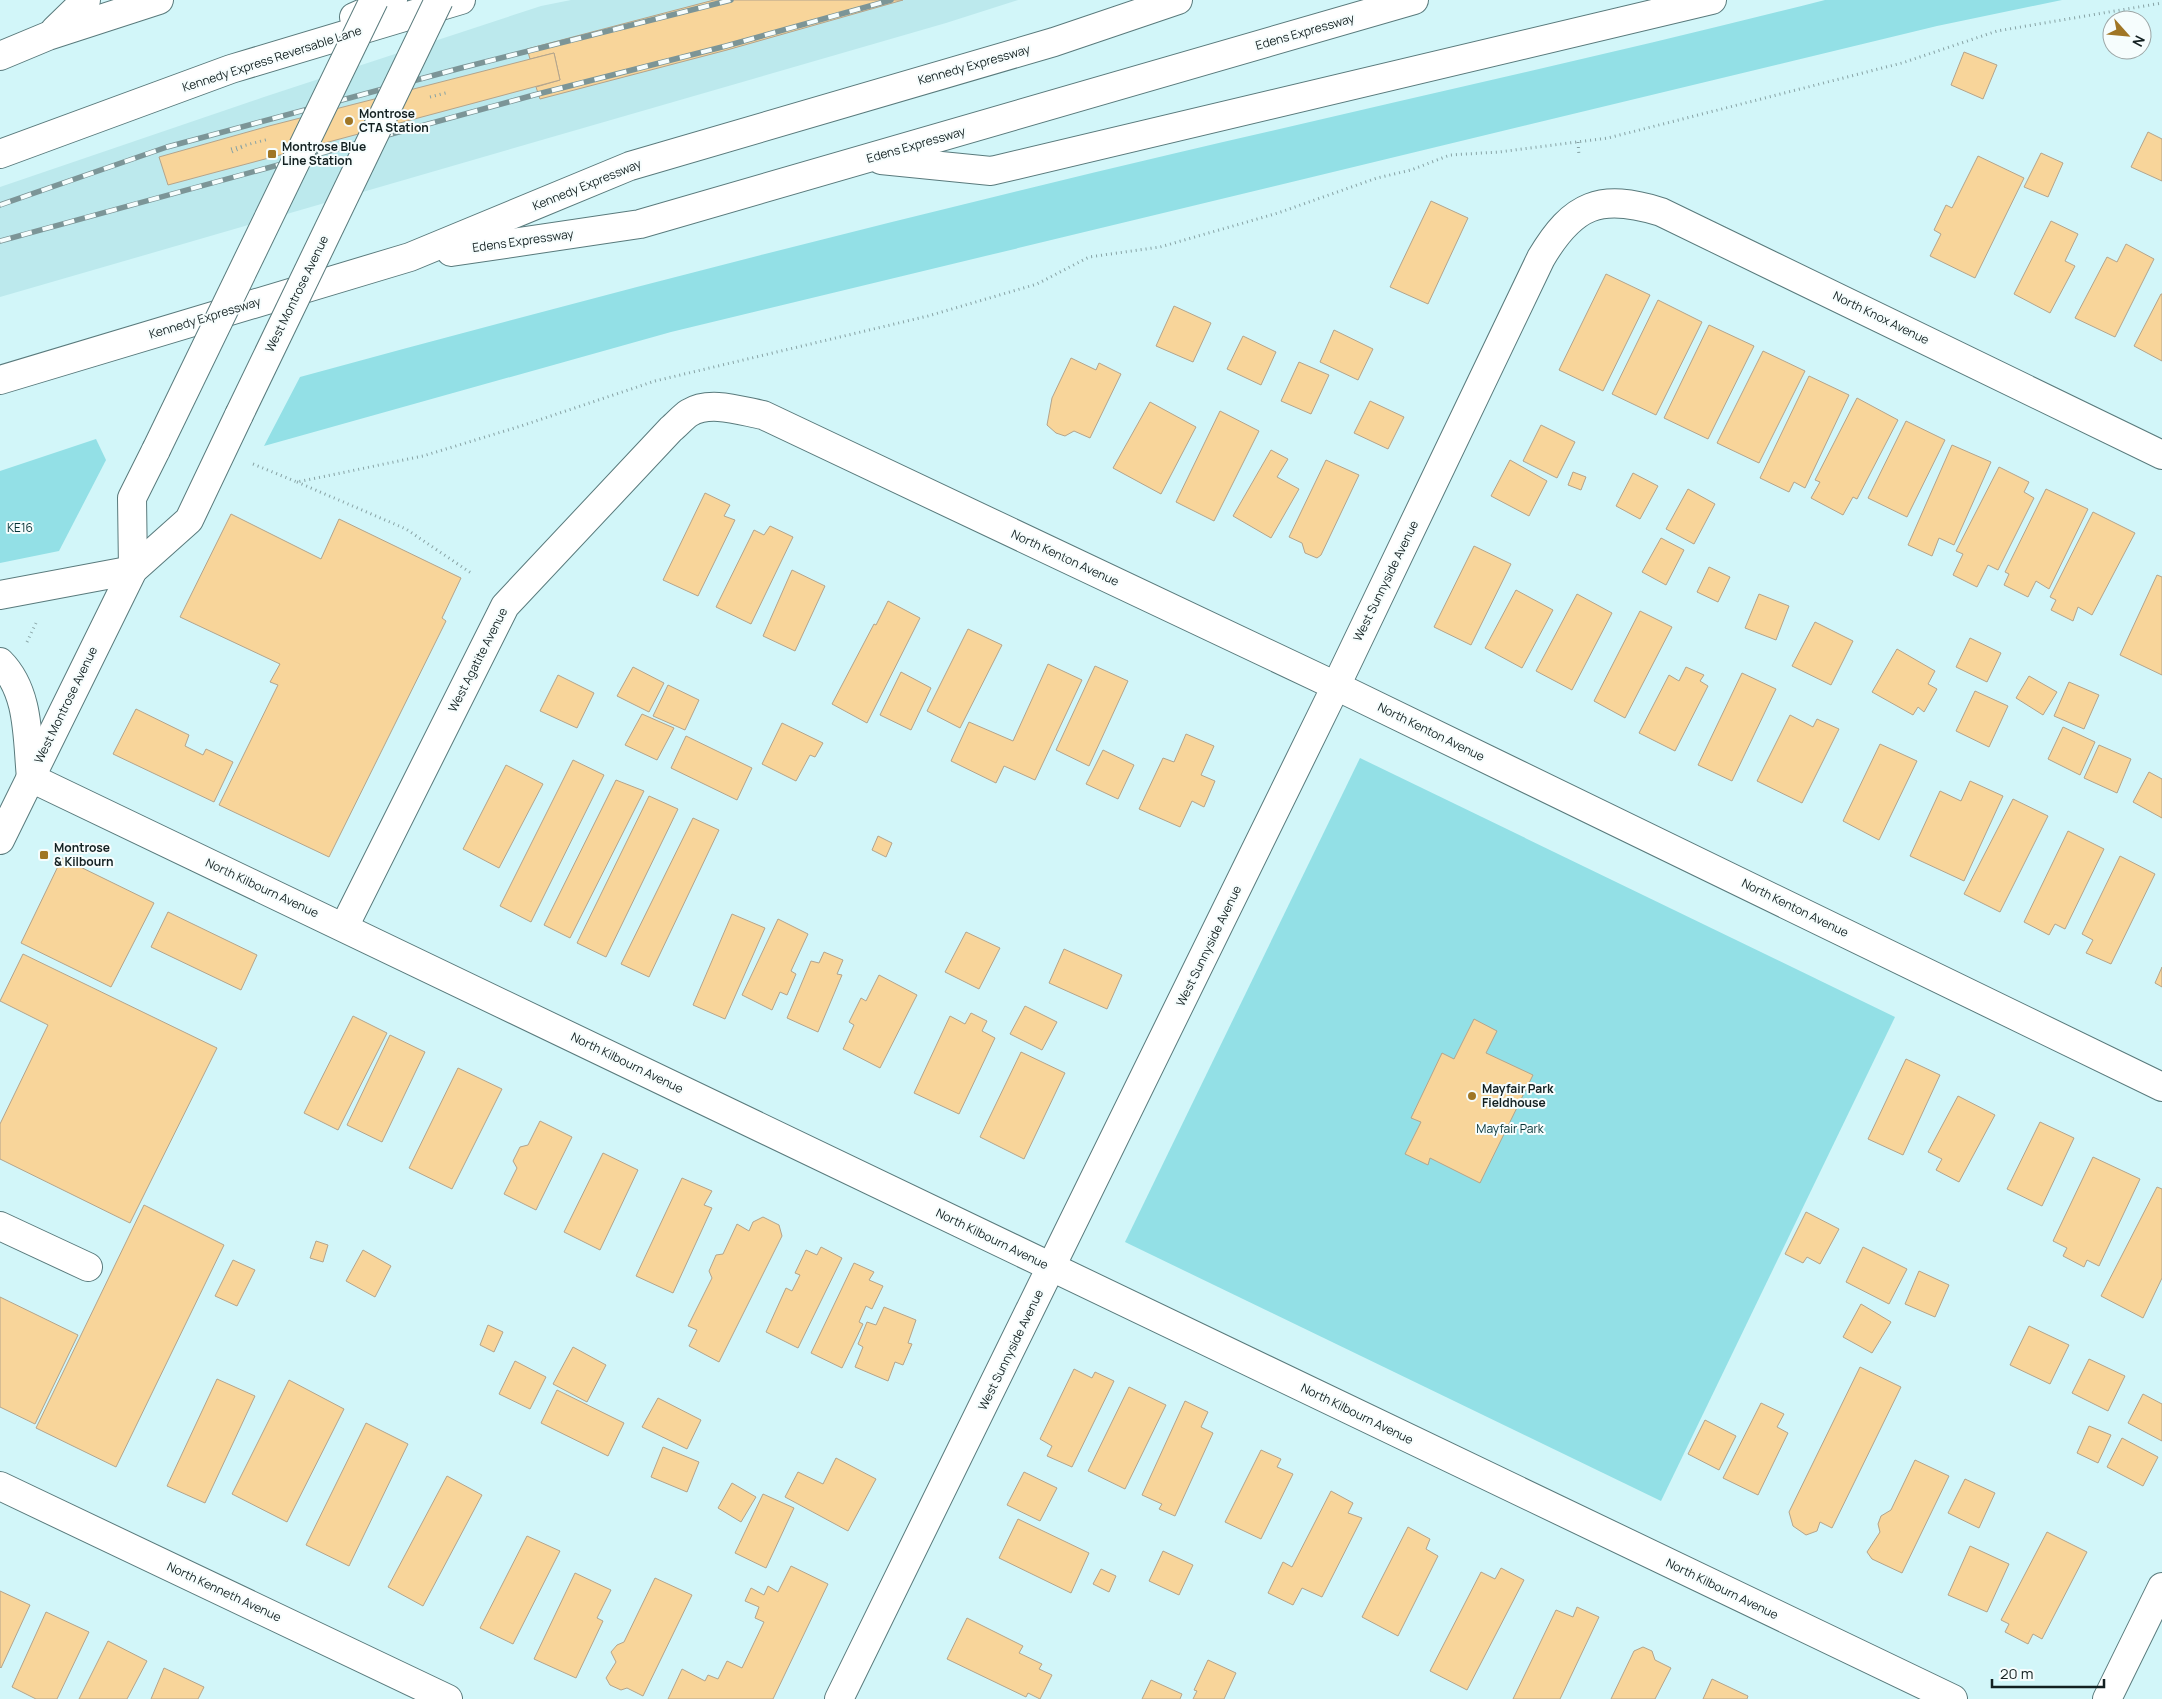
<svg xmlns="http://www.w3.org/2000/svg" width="2162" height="1699" font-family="Manrope,sans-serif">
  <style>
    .built { fill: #bce9ed }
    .green { fill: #93e0e6 }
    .building { fill: #f8d59a; stroke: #b3a48c }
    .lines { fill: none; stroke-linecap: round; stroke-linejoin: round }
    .minor-casing { stroke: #597a7c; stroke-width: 30 }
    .major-casing { stroke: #597a7c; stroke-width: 30 }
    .highway-casing { stroke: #597a7c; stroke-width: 30 }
    .path { stroke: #87a2a4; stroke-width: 3; stroke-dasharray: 1 4; stroke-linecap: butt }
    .minor { stroke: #fff; stroke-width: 28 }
    .major { stroke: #fff; stroke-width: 28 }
    .highway { stroke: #fff; stroke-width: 28 }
    .rail-casing { stroke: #7c9597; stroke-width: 5.5 }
    .rail { stroke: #f6fdfd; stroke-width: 4; stroke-dasharray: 11; stroke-linecap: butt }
    .major-bridge-casing { stroke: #597a7c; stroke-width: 30; stroke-linecap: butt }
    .major-bridge { stroke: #fff; stroke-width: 28 }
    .poi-dot { fill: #a07625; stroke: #f6fdfd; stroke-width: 2 }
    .labels { text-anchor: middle; stroke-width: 4; stroke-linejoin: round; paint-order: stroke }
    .street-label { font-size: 12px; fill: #132021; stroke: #f6fdfd }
    .poi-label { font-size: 12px; font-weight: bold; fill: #132021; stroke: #f6fdfd; text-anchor: start }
    .park-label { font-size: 12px; fill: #043134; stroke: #f6fdfd }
  </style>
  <rect width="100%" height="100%" fill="#d2f6f9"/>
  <path class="built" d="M571 0H1018L946 23 0 297V187L264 97 541 6Z"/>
  <g class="green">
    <path d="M1825 0H2062L1937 26 671 332 264 446 300 377C589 298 880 223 1172 154 1389 103 1608 55 1825 0Z"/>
    <path d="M96 439 106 460 59 551 0 563V471Z"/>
    <path d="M1360 758 1895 1017 1661 1501 1125 1242Z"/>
  </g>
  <g class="building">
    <path d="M714 0H903L727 50 540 99 536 87 560 80 554 53 530 59 527 49Z"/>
    <path d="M1964 52 1997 65 1983 99 1951 85Z"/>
    <path d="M554 53 560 80 168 185 159 157 269 126Z"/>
    <path d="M2148 132 2162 139V181L2131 167Z"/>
    <path d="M2041 153 2063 163 2048 197 2024 187Z"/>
    <path d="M1978 156 2024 178 1975 278 1930 256 1941 234 1934 230 1946 205 1952 208Z"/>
    <path d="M1431 201 1468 218 1428 304 1390 287Z"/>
    <path d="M2051 221 2078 234 2065 261 2075 266 2050 313 2014 294Z"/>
    <path d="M2126 244 2154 259 2115 337 2075 318 2107 257 2117 262Z"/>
    <path d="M1606 274 1650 295 1603 391 1559 370Z"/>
    <path d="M2161 294H2162V361L2134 346Z"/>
    <path d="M1658 300 1702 322 1656 415 1612 394Z"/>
    <path d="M1174 306 1211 323 1193 362 1156 346Z"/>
    <path d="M1709 325 1754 346 1708 439 1664 418Z"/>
    <path d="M1334 330 1373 349 1358 380 1320 362Z"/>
    <path d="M1243 336 1276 352 1261 385 1227 369Z"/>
    <path d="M1763 351 1805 371 1759 463 1717 443Z"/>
    <path d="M1071 358 1096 370 1099 363 1121 374 1090 438 1074 431 1065 436 1056 433 1047 425 1052 398Z"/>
    <path d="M1299 362 1329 375 1311 414 1281 401Z"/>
    <path d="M1809 376 1849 395 1805 488 1794 482 1789 492 1760 478Z"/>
    <path d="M1857 398 1898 420 1857 499 1853 497 1843 515 1811 498 1820 482 1815 480Z"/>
    <path d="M1370 401 1404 417 1388 449 1354 433Z"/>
    <path d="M1150 402 1196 427 1161 494 1113 468Z"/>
    <path d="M1220 411 1259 431 1214 521 1176 502Z"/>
    <path d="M1906 421 1945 440 1907 517 1868 498Z"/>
    <path d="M1541 425 1575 442 1557 478 1523 461Z"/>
    <path d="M1952 445 1991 462 1954 545 1939 538 1932 556 1908 545Z"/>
    <path d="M1271 450 1288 459 1277 477 1299 489 1271 538 1233 516Z"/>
    <path d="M1326 460 1359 475 1321 555 1317 558 1305 553 1302 543 1289 537Z"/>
    <path d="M1510 460 1547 481 1529 516 1491 496Z"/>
    <path d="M1999 467 2029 482 2024 492 2034 498 1998 570 1988 565 1977 587 1953 575 1963 554 1956 551Z"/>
    <path d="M1573 472 1586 477 1581 490 1568 485Z"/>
    <path d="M1633 473 1658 486 1640 519 1616 506Z"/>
    <path d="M1688 489 1715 504 1694 544 1666 529Z"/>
    <path d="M2046 489 2088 509 2049 589 2036 581 2028 597 2004 585 2009 574 2005 572Z"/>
    <path d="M705 493 730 505 724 516 735 520 698 596 663 580Z"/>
    <path d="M2093 512 2135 533 2092 615 2078 607 2073 621 2051 610 2056 600 2050 597Z"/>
    <path d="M231 514 321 559 339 519 461 578 442 618 446 621 329 857 219 805 278 685 270 682 280 664 180 617Z"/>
    <path d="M770 526 793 537 751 624 716 607 754 530 764 535Z"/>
    <path d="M1661 538 1684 550 1666 585 1642 572Z"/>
    <path d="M1474 546 1511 564 1471 645 1434 627Z"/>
    <path d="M1709 567 1730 577 1718 602 1697 592Z"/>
    <path d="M792 570 825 586 795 651 763 636Z"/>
    <path d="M2157 575 2162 577V675L2120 655Z"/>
    <path d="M1516 590 1553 610 1522 668 1485 648Z"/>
    <path d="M1577 594 1612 613 1572 690 1536 671Z"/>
    <path d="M1759 594 1789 606 1776 640 1745 628Z"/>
    <path d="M888 601 920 618 867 723 832 704 874 624 876 625Z"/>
    <path d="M1640 611 1672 627 1625 718 1594 701Z"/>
    <path d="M1815 622 1853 641 1831 685 1792 666Z"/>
    <path d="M968 629 1002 645 960 728 927 711Z"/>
    <path d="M1970 638 2001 653 1987 682 1956 667Z"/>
    <path d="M1897 649 1935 671 1928 684 1937 689 1924 712 1918 707 1913 715 1872 692Z"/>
    <path d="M1048 664 1082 680 1035 780 1004 766 996 783 951 761 969 722 1013 741Z"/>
    <path d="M1095 666 1128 681 1089 766 1056 750Z"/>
    <path d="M633 667 664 683 649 712 617 696Z"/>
    <path d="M1686 667 1704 675 1700 681 1708 686 1675 751 1639 733 1669 675 1679 681Z"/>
    <path d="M901 672 931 688 911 730 880 715Z"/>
    <path d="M1742 673 1776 689 1732 781 1698 765Z"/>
    <path d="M558 675 594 693 577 728 540 711Z"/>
    <path d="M2029 676 2057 692 2043 715 2016 698Z"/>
    <path d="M2069 682 2099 695 2084 729 2054 716Z"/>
    <path d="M668 685 699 700 685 730 653 716Z"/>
    <path d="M1975 691 2008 706 1989 747 1956 731Z"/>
    <path d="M136 709 189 735 185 746 203 755 206 749 233 762 214 802 113 754Z"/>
    <path d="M642 714 674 728 657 760 625 745Z"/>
    <path d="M1790 715 1813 727 1817 719 1839 729 1802 803 1757 781Z"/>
    <path d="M782 723 823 743 815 757 810 755 796 781 762 764Z"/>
    <path d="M2063 727 2095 742 2080 775 2048 759Z"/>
    <path d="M1186 734 1214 746 1201 775 1215 781 1204 807 1192 801 1180 827 1139 809 1163 758 1174 762Z"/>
    <path d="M686 736 752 768 737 800 671 768Z"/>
    <path d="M1880 744 1917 761 1879 840 1843 821Z"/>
    <path d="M2099 745 2131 759 2117 793 2084 778Z"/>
    <path d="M1103 750 1134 765 1118 799 1086 784Z"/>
    <path d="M573 760 604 775 531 922 500 906Z"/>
    <path d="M506 765 543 784 499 868 463 849Z"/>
    <path d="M2149 772 2162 779V818L2133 802Z"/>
    <path d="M616 780 644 791 570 938 544 925Z"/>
    <path d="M1970 781 2003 796 1964 881 1910 856 1940 791 1961 801Z"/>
    <path d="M649 796 678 809 606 957 577 943Z"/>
    <path d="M2013 799 2048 816 2000 912 1964 894Z"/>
    <path d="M693 818 719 830 649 977 621 964Z"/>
    <path d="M2068 831 2104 849 2065 929 2055 924 2049 935 2024 922Z"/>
    <path d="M878 836 892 843 886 857 872 850Z"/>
    <path d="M2120 856 2155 874 2111 964 2086 953 2093 940 2082 934Z"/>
    <path d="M62 858 154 903 111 987 21 943Z"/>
    <path d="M168 912 257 955 241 990 151 947Z"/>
    <path d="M732 914 765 928 725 1019 693 1005Z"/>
    <path d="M778 919 808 934 791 971 796 974 787 995 780 992 772 1010 742 995Z"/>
    <path d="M966 932 1000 948 979 989 945 972Z"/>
    <path d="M1064 949 1122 975 1107 1009 1049 983Z"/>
    <path d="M824 952 843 960 837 974 842 975 818 1032 787 1018 811 961 819 963Z"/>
    <path d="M23 954 217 1048 130 1223 0 1159V1124L48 1025 0 1001Z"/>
    <path d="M2162 967V987L2155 983Z"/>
    <path d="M879 975 917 995 880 1068 843 1049 854 1025 849 1022 861 998 866 1001Z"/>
    <path d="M1025 1006 1057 1022 1042 1050 1010 1034Z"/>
    <path d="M971 1013 987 1021 982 1031 995 1038 959 1114 914 1093 950 1016 965 1024Z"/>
    <path d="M353 1016 387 1033 338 1130 304 1113Z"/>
    <path d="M1474 1019 1497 1031 1486 1053 1533 1075 1480 1183 1430 1158 1428 1165 1405 1154 1421 1122 1411 1118 1442 1053 1454 1059Z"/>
    <path d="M390 1035 425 1052 382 1142 347 1125Z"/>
    <path d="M1021 1052 1065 1073 1024 1159 980 1137Z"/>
    <path d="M1906 1059 1940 1075 1903 1155 1868 1139Z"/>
    <path d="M458 1068 502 1089 452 1189 409 1168Z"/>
    <path d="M1958 1096 1995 1115 1959 1182 1936 1170 1942 1159 1928 1152Z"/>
    <path d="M540 1121 572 1137 536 1210 504 1194 517 1168 513 1161 520 1147 528 1145Z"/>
    <path d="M2040 1122 2074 1138 2042 1206 2007 1189Z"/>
    <path d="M603 1153 638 1170 600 1250 564 1232Z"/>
    <path d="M2093 1157 2140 1179 2099 1266 2087 1260 2084 1267 2063 1256 2067 1248 2053 1241Z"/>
    <path d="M682 1178 712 1191 704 1205 712 1208 673 1293 636 1276Z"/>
    <path d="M2157 1187 2162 1189V1278L2143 1318 2101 1296Z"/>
    <path d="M144 1205 224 1245 116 1467 36 1428Z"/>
    <path d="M1806 1212 1839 1229 1820 1264 1807 1257 1803 1263 1785 1254Z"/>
    <path d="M763 1217 779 1225 782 1236 719 1362 689 1346 697 1330 688 1326 712 1278 709 1271 716 1255 723 1254 737 1224 749 1231 753 1222Z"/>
    <path d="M316 1241 328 1245 323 1262 310 1258Z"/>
    <path d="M821 1247 842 1258 798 1348 766 1332 786 1288 792 1291 800 1275 795 1273 806 1250 817 1255Z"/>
    <path d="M1863 1247 1907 1269 1889 1304 1846 1282Z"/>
    <path d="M363 1250 391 1266 375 1297 346 1281Z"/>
    <path d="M233 1260 255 1270 237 1306 215 1296Z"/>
    <path d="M854 1263 874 1272 869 1280 883 1286 872 1309 866 1306 859 1322 863 1324 842 1368 811 1353Z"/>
    <path d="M1919 1271 1949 1285 1935 1317 1905 1304Z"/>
    <path d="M0 1297 78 1335 35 1424 0 1407Z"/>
    <path d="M1861 1304 1891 1322 1872 1353 1843 1337Z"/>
    <path d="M884 1307 916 1320 908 1343 912 1344 903 1365 895 1362 888 1381 855 1367 863 1347 858 1344 867 1322 876 1325Z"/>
    <path d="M488 1325 503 1332 494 1352 480 1345Z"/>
    <path d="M2029 1326 2069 1345 2050 1384 2010 1365Z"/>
    <path d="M573 1347 606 1365 587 1402 553 1384Z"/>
    <path d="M2089 1359 2125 1376 2108 1411 2072 1393Z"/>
    <path d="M515 1361 546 1377 530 1409 499 1394Z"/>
    <path d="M1860 1367 1901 1387 1832 1528 1820 1522 1817 1531 1806 1535 1793 1526 1789 1512Z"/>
    <path d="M1074 1369 1092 1378 1095 1372 1114 1381 1072 1467 1047 1456 1052 1446 1040 1439Z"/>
    <path d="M217 1379 255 1396 205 1503 167 1486Z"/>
    <path d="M289 1380 344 1409 287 1522 232 1494Z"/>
    <path d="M1129 1387 1166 1405 1125 1489 1088 1471Z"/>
    <path d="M557 1390 624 1423 608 1456 541 1423Z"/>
    <path d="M2143 1394 2162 1404V1441L2128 1423Z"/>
    <path d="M658 1398 701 1420 687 1449 642 1427Z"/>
    <path d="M1185 1401 1208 1412 1201 1427 1213 1433 1175 1516 1159 1509 1162 1504 1142 1495Z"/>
    <path d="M1761 1403 1784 1414 1777 1427 1788 1433 1758 1495 1723 1478Z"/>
    <path d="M1705 1420 1736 1436 1719 1470 1688 1454Z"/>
    <path d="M366 1423 408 1444 349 1566 306 1545Z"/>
    <path d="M2089 1426 2111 1435 2098 1463 2077 1453Z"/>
    <path d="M2122 1438 2158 1457 2143 1486 2107 1467Z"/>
    <path d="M663 1447 699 1462 687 1492 651 1477Z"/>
    <path d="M1261 1450 1281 1459 1277 1467 1293 1474 1261 1539 1225 1522Z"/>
    <path d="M836 1458 876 1479 848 1531 785 1497 798 1472 823 1484Z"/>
    <path d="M1915 1460 1949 1476 1902 1573 1872 1559 1867 1552 1880 1532 1878 1524 1881 1516 1891 1510Z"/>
    <path d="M1024 1472 1057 1488 1040 1521 1007 1505Z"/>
    <path d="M447 1476 482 1495 423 1606 388 1587Z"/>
    <path d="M1965 1479 1995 1493 1979 1528 1948 1513Z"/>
    <path d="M732 1483 756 1497 741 1522 718 1508Z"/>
    <path d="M1331 1491 1353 1503 1348 1513 1362 1518 1322 1597 1302 1588 1293 1605 1268 1593 1283 1562 1292 1567Z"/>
    <path d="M763 1494 794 1508 766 1568 735 1553Z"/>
    <path d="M1018 1519 1089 1553 1071 1593 999 1558Z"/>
    <path d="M1408 1527 1430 1539 1426 1549 1438 1556 1398 1636 1362 1617Z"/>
    <path d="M2047 1532 2087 1552 2042 1639 2033 1634 2028 1644 2005 1632 2009 1624 2001 1620Z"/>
    <path d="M527 1536 560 1551 513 1644 480 1628Z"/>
    <path d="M1970 1546 2009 1564 1987 1612 1948 1595Z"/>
    <path d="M1163 1551 1193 1565 1179 1595 1149 1581Z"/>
    <path d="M791 1566 828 1584 773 1699H668L682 1669 705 1681 708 1675 718 1679 727 1661 742 1668 764 1622 755 1618 759 1607 745 1601 751 1588 764 1595 768 1586 778 1592Z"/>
    <path d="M1501 1568 1524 1580 1467 1690 1430 1671 1481 1572 1495 1579Z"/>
    <path d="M1101 1569 1116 1576 1109 1592 1093 1584Z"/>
    <path d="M575 1573 611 1590 597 1618 603 1621 576 1678 534 1659Z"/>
    <path d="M655 1578 692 1595 643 1696 627 1688 621 1690 610 1685 606 1678 616 1662 611 1652 617 1645 624 1642Z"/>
    <path d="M0 1591 30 1605 1 1668 0 1667Z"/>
    <path d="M1577 1607 1599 1617 1560 1699H1513L1556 1610 1573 1617Z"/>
    <path d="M46 1612 89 1632 57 1699H36L12 1687Z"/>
    <path d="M967 1618 1023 1646 1019 1653 1042 1664 1039 1669 1052 1675 1040 1699 1028 1693 1026 1697 947 1659Z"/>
    <path d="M108 1641 147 1661 127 1699H79Z"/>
    <path d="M1643 1647 1652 1651 1655 1660 1671 1668 1655 1699H1611L1634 1651Z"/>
    <path d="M1208 1660 1236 1673 1224 1699H1193L1197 1691 1194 1690Z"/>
    <path d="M164 1668 204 1687 198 1699H151Z"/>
    <path d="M1712 1679 1748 1696 1747 1699H1703Z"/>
    <path d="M1151 1680 1182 1694 1180 1699H1142Z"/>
  </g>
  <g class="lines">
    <g class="minor-casing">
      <g id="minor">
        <path d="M31 778 1953 1699"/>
        <path d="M344 927 505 606 671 429C677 424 683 417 689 413 710 400 741 411 763 415L1336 686 2162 1087"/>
        <path d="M0 1226 88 1267"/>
        <path d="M0 1486 448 1699"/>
        <path d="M839 1699 1336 686 1541 258C1573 204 1600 193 1661 212L2162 455"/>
        <path d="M2107 1699 2162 1587"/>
      </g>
    </g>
    <g class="major-casing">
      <g id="major">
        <path d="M133 570 132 498 156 450"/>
        <path d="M0 840 133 570 189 520 239 415"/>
      </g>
    </g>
    <g class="highway-casing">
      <g id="highway">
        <path d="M354 17 393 0"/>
        <path d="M55 30 86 0"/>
        <path d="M0 56 48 36 159 0"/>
        <path d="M0 154 231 69 461 0"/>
        <path d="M881 160 991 171 1712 0"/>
        <path d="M451 252 640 224 1414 0"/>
        <path d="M0 380 410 257 630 166 1054 42 1178 0"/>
        <path d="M0 595 133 570"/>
        <path d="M0 662C30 692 27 738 31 778"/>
      </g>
    </g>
    <g class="path">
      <path d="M430 97 449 92"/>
      <path d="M1578 142 1579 156"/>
      <path d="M231 149 269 139"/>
      <path d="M232 152 243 147"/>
      <path d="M253 464 297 482 423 456 521 426 655 381 928 316 1037 284 1089 257 1160 247 1278 213 1377 178 1411 170 1450 155 1499 152 1608 138 1902 63 1997 31 2162 3"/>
      <path d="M297 482 406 529 471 573"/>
      <path d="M27 642 36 623"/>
    </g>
    <use href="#minor" class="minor"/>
    <use href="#major" class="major"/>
    <use href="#highway" class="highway"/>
    <g class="rail-casing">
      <g id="rail">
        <path d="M0 205 167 147 461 68 731 0"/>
        <path d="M0 241 534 95 726 46 891 0"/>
      </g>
    </g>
    <use href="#rail" class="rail"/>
    <g class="major-bridge-casing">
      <g id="major-bridge">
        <path d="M239 415 439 0"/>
        <path d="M156 450 374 0"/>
      </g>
    </g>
    <use href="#major-bridge" class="major-bridge"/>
  </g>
  <g class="poi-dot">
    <circle cx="349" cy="121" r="5"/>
    <rect x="267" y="149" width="10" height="10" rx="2.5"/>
    <rect x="39" y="850" width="10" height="10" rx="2.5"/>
    <circle cx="1472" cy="1096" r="5"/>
  </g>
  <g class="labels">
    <g class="street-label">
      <text transform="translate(1305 32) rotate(-16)" y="4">Edens Expressway</text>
      <text transform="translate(272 59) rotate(-18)" y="4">Kennedy Express Reversable Lane</text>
      <text transform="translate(974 65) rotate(-16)" y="4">Kennedy Expressway</text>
      <text transform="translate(916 145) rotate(-16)" y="4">Edens Expressway</text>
      <text transform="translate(587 185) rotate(-22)" y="4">Kennedy Expressway</text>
      <text transform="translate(523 241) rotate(-8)" y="4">Edens Expressway</text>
      <text transform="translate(297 294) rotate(-64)" y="4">West Montrose Avenue</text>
      <text transform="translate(205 318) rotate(-17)" y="4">Kennedy Expressway</text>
      <text transform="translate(1881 318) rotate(26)" y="4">North Knox Avenue</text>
      <text transform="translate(1065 558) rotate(25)" y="4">North Kenton Avenue</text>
      <text transform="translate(1386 581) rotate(-64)" y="4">West Sunnyside Avenue</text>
      <text transform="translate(478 660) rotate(-63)" y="4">West Agatite Avenue</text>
      <text transform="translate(66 705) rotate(-64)" y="4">West Montrose Avenue</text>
      <text transform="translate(1431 732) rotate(26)" y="4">North Kenton Avenue</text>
      <text transform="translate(262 888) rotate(25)" y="4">North Kilbourn Avenue</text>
      <text transform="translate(1795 908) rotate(26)" y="4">North Kenton Avenue</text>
      <text transform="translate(1209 946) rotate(-64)" y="4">West Sunnyside Avenue</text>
      <text transform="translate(627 1063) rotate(26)" y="4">North Kilbourn Avenue</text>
      <text transform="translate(992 1239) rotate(26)" y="4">North Kilbourn Avenue</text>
      <text transform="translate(1011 1350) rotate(-64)" y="4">West Sunnyside Avenue</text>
      <text transform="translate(1357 1414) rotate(26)" y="4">North Kilbourn Avenue</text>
      <text transform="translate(1722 1589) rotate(26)" y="4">North Kilbourn Avenue</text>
      <text transform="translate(224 1592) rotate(25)" y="4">North Kenneth Avenue</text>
    </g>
    <g class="poi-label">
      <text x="359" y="118">Montrose<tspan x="359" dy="14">CTA Station</tspan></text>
      <text x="282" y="151">Montrose Blue<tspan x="282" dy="14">Line Station</tspan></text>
      <text x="54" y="852">Montrose<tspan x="54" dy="14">&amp; Kilbourn</tspan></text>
      <text x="1482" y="1093">Mayfair Park<tspan x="1482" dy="14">Fieldhouse</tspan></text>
    </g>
    <g class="park-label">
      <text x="20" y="532">KE16</text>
      <text x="1510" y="1133">Mayfair Park</text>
    </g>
  </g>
  <g transform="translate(2127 35) rotate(117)"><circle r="24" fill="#f6fdfd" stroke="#9ba5a5"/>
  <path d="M0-4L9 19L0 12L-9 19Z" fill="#a07625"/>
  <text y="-8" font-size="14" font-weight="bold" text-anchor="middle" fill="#132021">N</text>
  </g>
  <path d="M1992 1679v8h112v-8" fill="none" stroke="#132021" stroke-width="2.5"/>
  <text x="2000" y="1679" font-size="15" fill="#132021" stroke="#f6fdfd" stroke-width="4" paint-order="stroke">20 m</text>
</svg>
